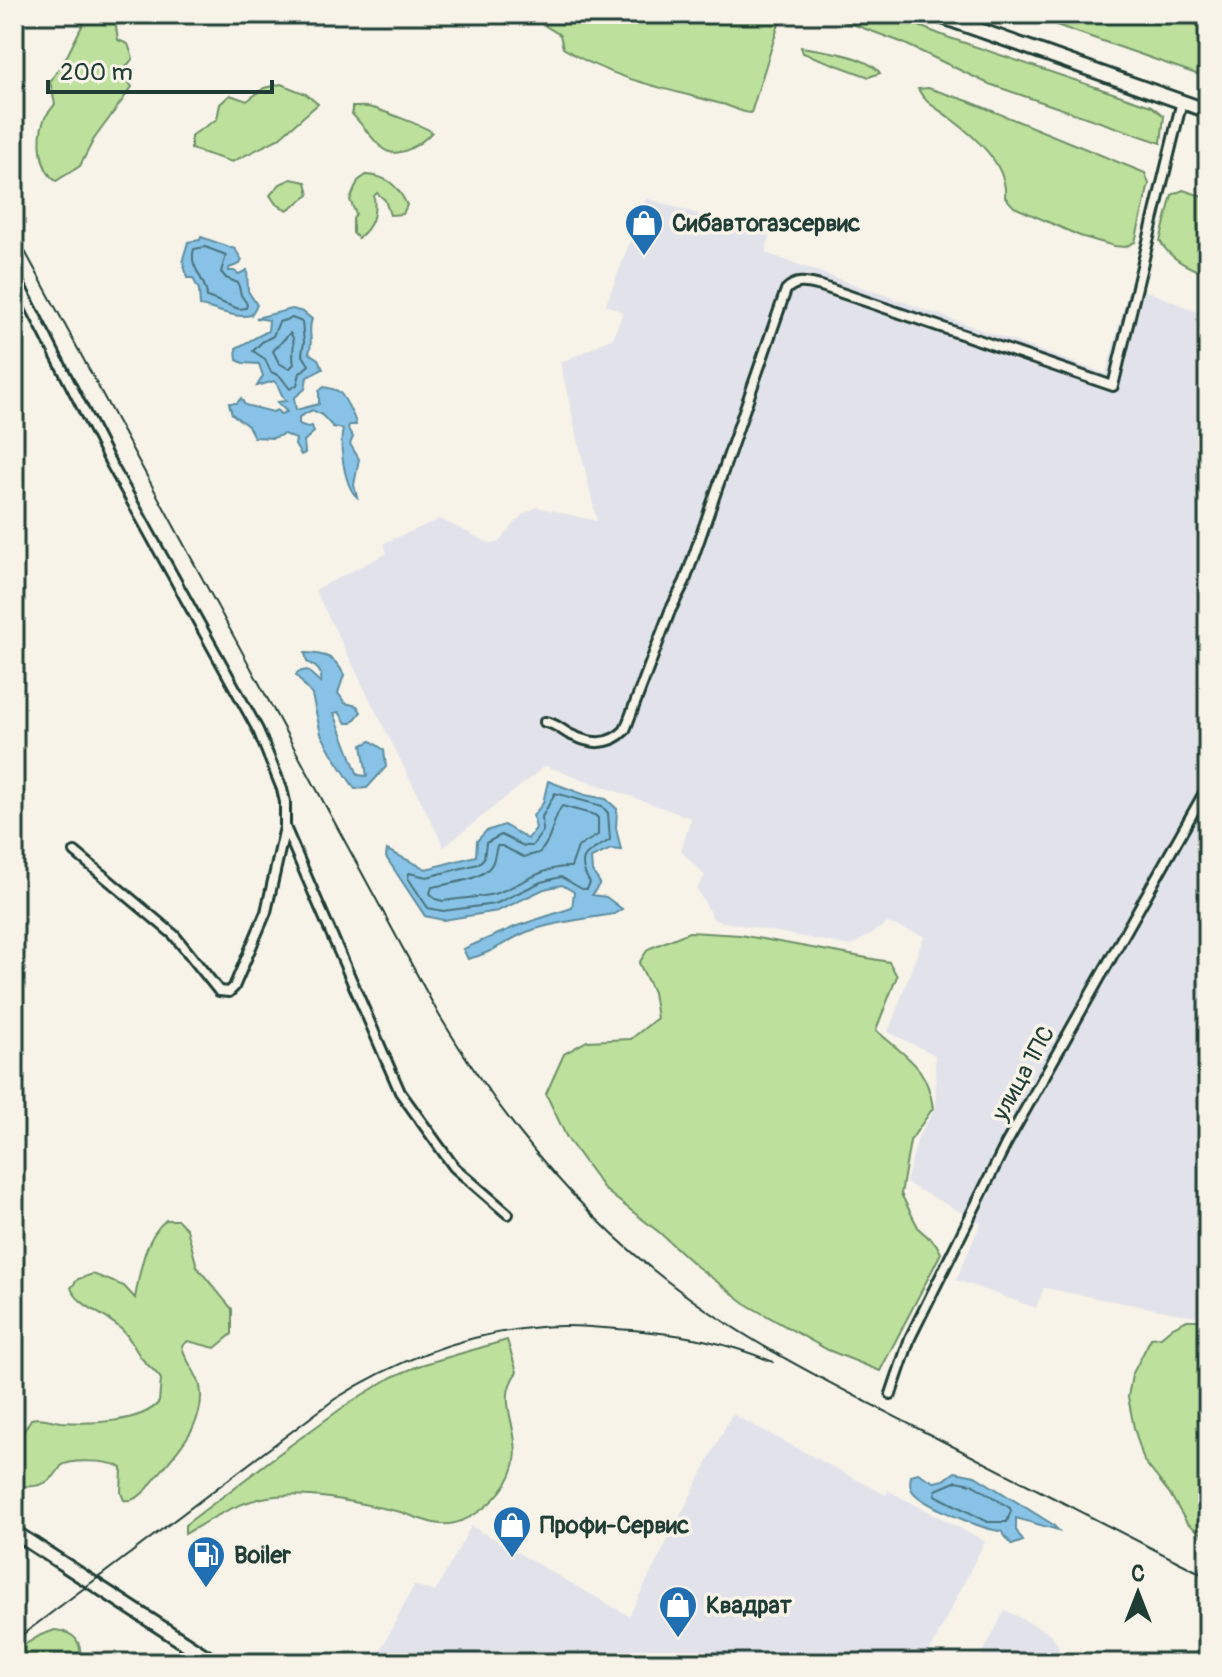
<svg xmlns="http://www.w3.org/2000/svg" width="1222" height="1677" font-family="Pangolin,sans-serif">
  <style>
    .built { fill: #e2e3ea }
    .green { fill: #bde19c; stroke: #6e8f68; stroke-width: 2 }
    .water { fill: #88c3e7; stroke: #5e8d9f; stroke-width: 2 }
    .lines { fill: none; stroke-linecap: round; stroke-linejoin: round }
    .shore { stroke: #49737c; stroke-width: 2 }
    .minor-casing { stroke: #1f3d34; stroke-width: 14 }
    .primary-casing { stroke: #1f3d34; stroke-width: 18 }
    .minor { stroke: #f7f3e8; stroke-width: 8 }
    .primary { stroke: #f7f3e8; stroke-width: 12 }
    .rail { stroke: #1f3d34; stroke-width: 2 }
    .labels { text-anchor: middle; stroke-width: 7; stroke-linejoin: round; paint-order: stroke }
    .poi-label { font-size: 24px; font-weight: bold; fill: #1f3d34; stroke: #f7f3e8; text-anchor: start }
    .street-label { font-size: 24px; fill: #1f3d34; stroke: #f7f3e8 }
  </style>
  <rect width="100%" height="100%" fill="#f7f3e8"/>
  <filter id="ink" filterUnits="userSpaceOnUse"><feTurbulence type="fractalNoise" baseFrequency=".0125" numOctaves="2"/><feDisplacementMap in="SourceGraphic" scale="16" xChannelSelector="R" yChannelSelector="G"/><feConvolveMatrix kernelMatrix="1 2 1 2 8 2 1 2 1" color-interpolation-filters="sRGB"/></filter>
  <g filter="url(#ink)">
    <g class="built">
      <path d="M646 198 769 236 766 253 1106 374 1130 284 1208 316V1319L1044 1288 1036 1308 956 1280 981 1223 906 1183 918 1137 936 1108 935 1055 888 1032 924 936 888 923 851 946 714 920 697 889 705 876 681 851 691 818 545 766 444 847 315 590 387 553 384 543 440 519 489 543H498L522 515 537 507 597 521 560 363 613 338 623 312 606 305Z"/>
      <path d="M732 1414 886 1495 889 1491 985 1541 924 1663H374L414 1585 435 1592 471 1526 629 1616Z"/>
      <path d="M1005 1610 1051 1634 1059 1647 1055 1663H978Z"/>
    </g>
    <g class="green">
      <path d="M88 14H114L118 40 128 44 133 58 122 72 132 87 94 139 80 166 56 181C40 170 37 139 44 120 46 114 52 109 55 104L50 82 68 54Z"/>
      <path d="M488 14H782L751 113C740 113 732 106 722 104 668 89 611 79 563 48L560 35 539 22Z"/>
      <path d="M825 14H889L947 37 1151 106 1164 116 1161 143 989 84 901 42Z"/>
      <path d="M1025 14H1208V78Z"/>
      <path d="M801 47C822 50 867 56 880 73L869 77 803 53Z"/>
      <path d="M281 84 306 94 318 104 278 139 232 162 191 149V136L217 119 220 104 230 95 247 101 264 88Z"/>
      <path d="M928 88 968 101 1145 173 1149 184 1135 242 1125 247 1114 246 1080 236 1014 207 1005 197C1008 164 974 136 950 118 936 107 926 104 918 89Z"/>
      <path d="M352 107C358 107 366 106 372 108 381 110 426 127 432 132 421 144 397 161 382 148 371 138 362 124 352 114Z"/>
      <path d="M366 175C388 176 398 186 407 205L403 214 390 215 385 200 377 193 374 196C376 214 373 227 358 238L353 233V219L356 214 350 200 358 181Z"/>
      <path d="M291 179 306 182 309 195 287 210 276 204 270 195 280 184Z"/>
      <path d="M1183 190 1208 198V275C1188 267 1171 260 1160 241L1172 195Z"/>
      <path d="M689 932 740 935 889 962 897 976 876 1030C906 1058 927 1064 933 1108L910 1141 901 1194 919 1229 936 1244 941 1253 880 1371 828 1350 749 1306 695 1265 660 1233 605 1190 567 1138 546 1094 564 1054 587 1041 631 1039 657 1018 653 992 639 963 648 949Z"/>
      <path d="M166 1220H178L187 1229 197 1267 232 1309V1334L215 1348 188 1341 182 1346C185 1361 197 1372 200 1386 208 1427 169 1458 148 1488 141 1495 134 1502 124 1500L121 1493 122 1468C113 1461 71 1458 61 1466 61 1467 55 1475 54 1476 44 1487 26 1489 14 1483V1448L31 1419C42 1416 52 1421 62 1422 88 1424 142 1423 159 1402L161 1379C156 1371 149 1367 143 1360 136 1352 132 1341 125 1333 110 1315 79 1308 71 1288L78 1279 93 1274 124 1286 135 1298C140 1272 144 1238 166 1220Z"/>
      <path d="M1187 1320H1208V1538L1187 1523 1170 1494 1144 1461 1134 1428 1128 1397 1132 1375 1151 1338 1161 1337 1173 1327Z"/>
      <path d="M507 1340 517 1372C488 1409 540 1444 500 1492 489 1506 468 1522 449 1524 432 1526 413 1515 396 1511 358 1503 314 1492 275 1496 242 1499 213 1518 185 1534V1525L288 1447 349 1403 392 1377 421 1365Z"/>
      <path d="M55 1630C75 1632 83 1642 80 1663H14V1651L41 1635Z"/>
    </g>
    <g class="water">
      <path d="M201 237 235 249 242 260 240 264 229 268V271H234L239 274 247 270 248 291 257 305 251 315C235 319 216 309 200 306L199 290 193 278H187L183 259 188 242 200 240Z"/>
      <path d="M292 309 303 312 312 319C307 330 314 341 309 353L318 359 323 369 307 377 305 389 294 398 296 410 319 404V391L324 387C329 388 333 389 338 391 343 394 356 419 356 425H349L348 429 353 437 350 444 359 459 354 485 357 497C344 486 339 445 343 429L333 427 321 414 312 410 299 417V424L307 427 312 426 314 432 304 441 305 453 301 455 295 445 296 439 284 434 273 438 254 437 248 426 232 414 229 403H237L241 398 245 405 273 412 277 410 280 414 287 412 277 402 286 401C280 395 280 386 274 381L257 386 263 376 259 364 243 363 237 360 236 348 268 331 269 320 256 318Z"/>
      <path d="M305 653C325 654 335 656 344 675L338 693 345 703 357 706 361 712 352 723H346L339 712 334 713 358 775 367 776 362 745 371 741 384 750 386 767 367 788 355 789 331 752 321 734 312 695 296 675 298 672 307 670 321 683C323 671 317 667 307 662Z"/>
      <path d="M548 781 585 795 606 799 617 809 616 828 621 850 611 849 591 858 592 871 600 883 592 895 606 897 622 909 614 914C588 918 543 924 520 935 502 944 489 954 468 959L463 949 517 926 572 908 574 892 562 885 544 889 498 911 443 920 425 916 386 857 387 850 426 869 476 856 477 841 486 831 504 825 528 839 536 828 533 816 543 803Z"/>
      <path d="M955 1472 975 1476 1052 1524 1058 1530 1016 1518V1530L1023 1541 1012 1545 1001 1531C984 1530 926 1506 914 1493 909 1488 910 1482 911 1475L918 1473 934 1482 944 1480Z"/>
    </g>
    <g class="lines">
      <g class="shore">
        <path d="M205 247 226 255 221 272 226 278 238 283 241 295 247 304 246 308 239 309 207 297C207 278 188 269 194 249Z"/>
        <path d="M292 318 302 322 304 342 302 354 309 365 300 373 297 385 290 389 280 376 271 372 265 359 253 351 262 342 273 336 279 322Z"/>
        <path d="M290 333C297 340 291 353 294 364L289 369 279 363 273 351Z"/>
        <path d="M555 793 602 806 608 813 610 840C589 853 573 855 590 883L587 889H582L561 877 541 882 495 904 443 911 428 908 408 878 409 873 427 877 478 864 484 858 486 843 501 835 524 846H532L543 831 542 817Z"/>
        <path d="M562 806 595 815 598 818V835L578 847 571 867C541 866 521 886 494 894 478 898 459 898 443 901L435 899 430 893 432 887C449 883 483 881 492 864 495 858 495 852 497 846H502L524 857 539 853C554 838 551 821 562 806Z"/>
        <path d="M957 1481 972 1484 1010 1508 1011 1511 1007 1522H988L935 1495 936 1490Z"/>
      </g>
      <g class="minor-casing">
        <g id="minor">
          <path d="M14 274 109 460 258 730 282 789 285 802V827L266 912 234 987 229 992 219 991 174 935 75 852"/>
          <path d="M545 722C555 723 560 729 569 734 590 744 608 747 625 730L670 611 685 581 786 290C796 279 808 283 821 286L1113 386 1182 101"/>
          <path d="M285 827 400 1092 454 1167 508 1214"/>
          <path d="M891 1394 910 1338 1006 1144 1204 793 1208 781"/>
        </g>
      </g>
      <g class="primary-casing">
        <g id="primary">
          <path d="M934 14 1208 111"/>
          <path d="M14 1532 216 1663"/>
        </g>
      </g>
      <use href="#minor" class="minor"/>
      <use href="#primary" class="primary"/>
      <g class="rail">
        <path d="M14 231 439 1015C497 1111 565 1198 652 1269 732 1335 825 1381 917 1428 1014 1478 1111 1527 1208 1577"/>
        <path d="M14 1641 335 1399C397 1360 467 1333 540 1327 571 1324 601 1328 632 1330 685 1335 723 1341 773 1362"/>
      </g>
    </g>
  </g>
  <defs>
    <g id="shop-pin" transform="scale(2)"><path d="M0 17L-7.5 6A9.5 9.5 0 1 1 7.5 6Z" fill="#1f6fb2" stroke="#f7f3e8"/><path d="M-5-2.5h2.3a2.7 3.5 0 0 1 5.4 0H5L5.5 6h-11ZM-1.5-2.5h3a1.5 2.3 0 0 0-3 0Z" fill="#fff"/></g>
    <g id="fuel-pin" transform="scale(2)"><path d="M0 17L-7.5 6A9.5 9.5 0 1 1 7.5 6Z" fill="#1f6fb2" stroke="#f7f3e8"/><path d="M-5.5-6h7V0h2V4h1.3V-2.5L3-4.5l.8-.8L6-3V5H2.5V1h-1V6h-7ZM-4.2-4.7v3.2H.2V-4.7Z" fill="#fff"/></g>
  </defs>
  <g fill-rule="evenodd">
    <use href="#shop-pin" x="644" y="223"/>
    <use href="#shop-pin" x="512" y="1525"/>
    <use href="#fuel-pin" x="206" y="1555"/>
    <use href="#shop-pin" x="678" y="1605"/>
  </g>
  <g class="labels">
    <g class="poi-label">
      <text x="672" y="231">Сибавтогазсервис</text>
      <text x="540" y="1533">Профи-Сервис</text>
      <text x="234" y="1563">Boiler</text>
      <text x="706" y="1613">Квадрат</text>
    </g>
    <g class="street-label">
      <text transform="translate(1023 1073) rotate(-61)" y="8">улица 1ПС</text>
    </g>
  </g>
  <rect width="1222" height="1677" fill="none" stroke="#f7f3e8" stroke-width="48"/>
  <rect x="24" y="24" width="1174" height="1629" fill="none" stroke="#1f3d34" stroke-width="3" filter="url(#ink)"/>
  <g transform="translate(1138 1593)" stroke="#f7f3e8" stroke-width="6" paint-order="stroke">
  <path d="M0-6L14 30L0 20L-14 30Z" fill="#1f3d34"/>
  <text y="-12" font-size="22" font-weight="bold" text-anchor="middle" fill="#1f3d34">С</text>
  </g>
  <path d="M48 80v12h224v-12" fill="none" stroke="#1f3d34" stroke-width="4"/>
  <text x="60" y="80" font-size="24" fill="#1f3d34" stroke="#f7f3e8" stroke-width="6" paint-order="stroke">200 m</text>
</svg>
